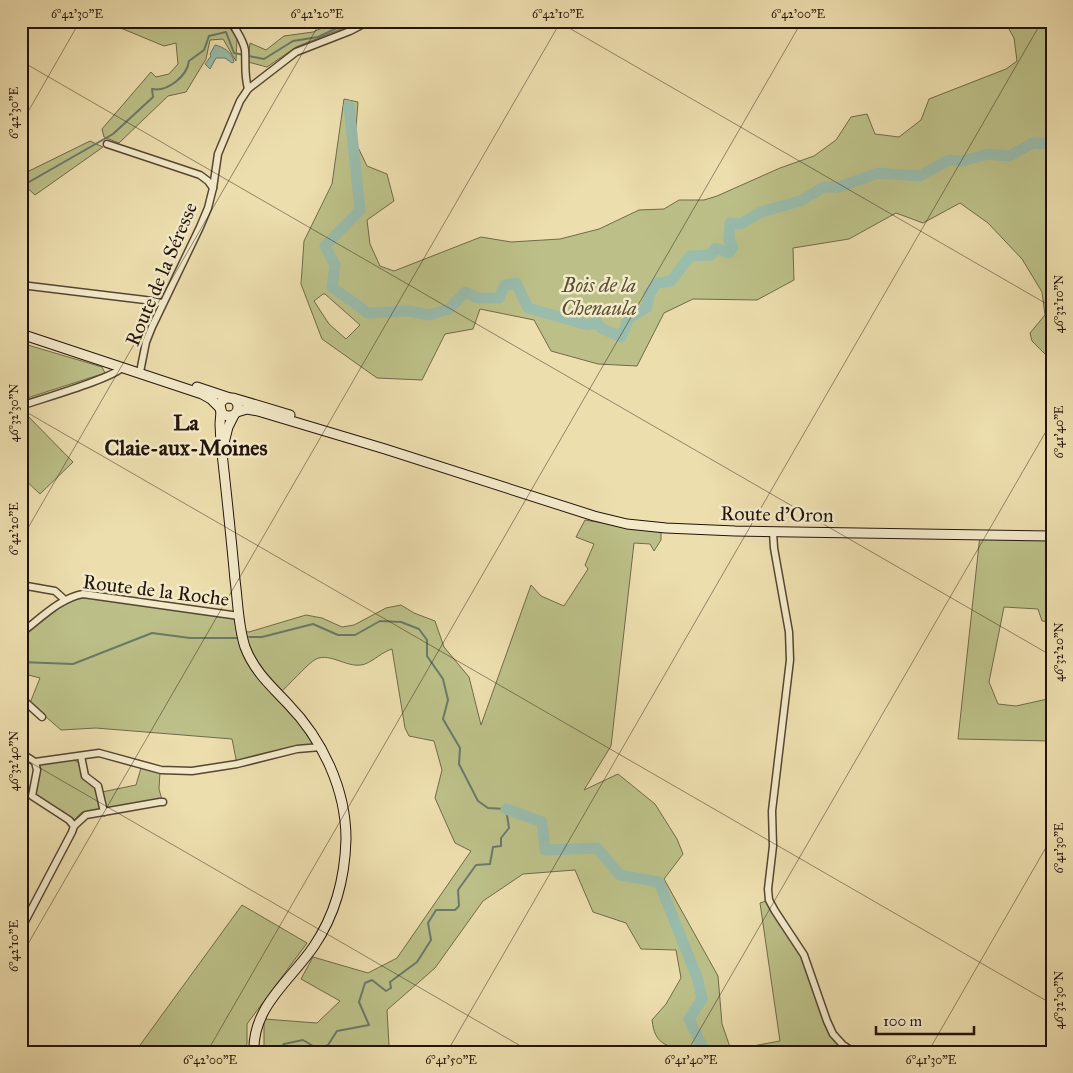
<svg xmlns="http://www.w3.org/2000/svg" width="1073" height="1073" font-family="'IM FELL Great Primer',serif">
  <style>
    .green { fill: #bcc088; stroke: #706a49; fill-rule: evenodd }
    .water { fill: #99bcac; stroke: #6a796b }
    .lines { fill: none; stroke-linecap: round; stroke-linejoin: round }
    .stream { stroke: #6a796b; stroke-width: 2 }
    .river { stroke: #99bcac; stroke-width: 11 }
    .street-casing { stroke: #564633; stroke-width: 9 }
    .secondary-casing { stroke: #23140a; stroke-width: 11 }
    .street { stroke: #f3eaca; stroke-width: 6 }
    .secondary { stroke: #f3eaca; stroke-width: 9 }
    .ticks { fill: none; stroke: #23140a; stroke-width: 1; stroke-opacity: 0.45 }
    .labels { text-anchor: middle; stroke-width: 5; stroke-linejoin: round; paint-order: stroke }
    .street-label { font-size: 20px; fill: #23140a; stroke: #f3eaca }
    .park-label { font-size: 20px; font-style: italic; fill: #595036; stroke: #f3eaca }
    .quarter-label { font-size: 22px; font-weight: bold; fill: #23140a; stroke: #f3eaca }
    .neatline { fill: none; stroke: #23140a; stroke-width: 2 }
    .ticks-label { font-size: 12px; text-anchor: middle; fill: #23140a }
  </style>
  <rect width="100%" height="100%" fill="#eddeae"/>
  <filter id="stains"><feTurbulence type="fractalNoise" baseFrequency=".004" numOctaves="4"/><feColorMatrix values="0 0 0 0 .2 0 0 0 0 .09 0 0 0 0 .02 0 0 0 .5 -.17"/></filter>
  <radialGradient id="worn" r=".72"><stop offset=".6" stop-color="#630" stop-opacity="0"/><stop offset="1" stop-color="#630" stop-opacity=".3"/></radialGradient>
  <g class="green">
    <path d="M100 21H152L166 27 225 23 237 37 236 61 223 39 210 40 206 59 186 92 168 96 119 143 104 137 102 129 151 72 156 77 169 74 178 64 176 43 164 46 123 29 102 24Z"/>
    <path d="M338 21H361L296 47 267 67 248 62 250 43 266 50 284 36 313 32Z"/>
    <path d="M1010 21H1044V27L1052 30V361L1032 341 1030 333 1045 315 1042 292 1022 259 988 223 960 203 923 223 896 213 849 239 793 248 794 280 757 300 693 299 664 313 637 366 598 364 551 351 534 320 480 309 473 329 445 334 422 380 377 378 322 339 301 284 304 241 332 184 344 99 358 102 355 141 367 166 387 174 394 201 367 220 370 244 380 266 394 271 481 237 511 242 560 239 599 229 639 210 664 209 679 200H704L717 196 780 168 814 156 836 140 851 117 867 114 875 134 899 137 921 120 929 99 1006 69 1017 61 1014 38 1009 29ZM323 294H325L360 325 346 339 329 324 314 301Z"/>
    <path d="M90 141 103 147 35 195 21 182V152L24 154 29 171Z"/>
    <path d="M21 343 102 367 105 373 21 400Z"/>
    <path d="M21 409 73 462 40 494 21 476Z"/>
    <path d="M585 520 661 532V540L654 551 650 544 634 543 611 746 584 790 618 774 655 804 677 839 683 854 664 879 718 976 722 1024 731 1050 780 1041 760 903 769 900 804 955 833 1034 854 1052H685C665 1044 655 1045 652 1020L666 1004 681 978 676 950 641 949 626 923 593 912 575 870 523 874 483 901 435 968 387 1010 389 1045 381 1052H264V1019L317 1023 340 1001 301 979 313 957 368 973 397 958 471 851 455 843 435 798 442 770 434 741 409 736 405 728 392 649C382 652 375 660 365 664 349 670 331 652 316 659 308 663 287 687 279 694L321 747 237 764 232 739 96 728 61 730 30 703 40 678 21 673V638L67 602 74 599 88 598 239 616 241 631 249 632 306 615 322 618 342 627 354 625 386 608 401 605 414 613 435 621 444 647 469 677 481 725 531 585 541 596 564 606 588 569 585 565 594 544 576 537Z"/>
    <path d="M980 535 1052 536V622L1042 621 1038 609 1004 607 989 682 998 704 1016 706 1052 698V741L958 739Z"/>
    <path d="M72 759 79 763 83 776 95 787 99 795V810L82 812 74 820 36 797 34 790 40 764Z"/>
    <path d="M141 768 160 772 159 789 162 800 105 809 102 792 136 785Z"/>
    <path d="M242 905 307 943 247 1024V1044L240 1052H135Z"/>
  </g>
  <path class="water" d="M215 45C224 47 233 53 234 62L232 63 225 58H216L210 69 205 64 211 56 210 54Z"/>
  <g class="lines">
    <g class="stream">
      <path d="M21 169 29 182 113 134 153 97 152 89C168 92 187 76 189 61L204 50 209 36 226 32 234 53 264 59 293 41 318 37 352 21"/>
      <path d="M249 637H262L313 624 338 635H355L380 621 401 622 419 629 427 640V656L443 679 448 700 443 719 460 748 459 764 478 801 488 808 506 809 509 828 501 838V846L493 847 490 864 476 865 458 890 459 906 455 910H436L428 923 431 940 417 962 390 982 391 988 386 991 372 980 365 983 359 1002 369 1025 337 1031 328 1045 318 1049 303 1040 284 1044 276 1052"/>
      <path d="M21 662 73 664 152 633 190 638H237"/>
    </g>
    <g class="river">
      <path d="M349 106 360 210 325 246 335 265 332 287 368 313 408 311 429 315 449 309 465 292 477 298H499L505 285 516 283 528 308 588 325 597 322 601 328 621 337 629 318 647 307 649 294 657 283 671 281 690 256 711 255 715 248 729 253 733 247 729 241 730 223 740 224 761 212 800 201 824 187H839L878 173 920 176 949 160 962 161 988 154 1009 156 1033 143 1052 144"/>
      <path d="M506 809 542 822 545 850 597 848 620 875 659 882 698 980 702 999 689 1019 705 1052"/>
    </g>
    <g class="street-casing">
      <g id="street">
        <path d="M231 21C236 31 243 39 245 50 246 64 244 74 248 89"/>
        <path d="M107 144 200 175 208 181 213 188"/>
        <path d="M21 285 145 300 162 303"/>
        <path d="M140 372 146 342 152 327 200 227 208 208 213 188 218 154 240 101 248 89 296 52 350 31 369 21"/>
        <path d="M21 406C40 399 112 379 123 367"/>
        <path d="M773 532 774 548 789 632 790 660 772 811 773 846 768 889 769 900 775 911 804 955 827 1021 833 1034 843 1045 854 1052"/>
        <path d="M21 585 55 591 65 600"/>
        <path d="M21 633C40 619 60 598 83 594L239 616"/>
        <path d="M21 698 42 717"/>
        <path d="M21 753 35 762 37 770 32 796 69 820 74 826 72 832 21 929"/>
        <path d="M81 756 85 776 98 786 104 812"/>
        <path d="M35 762 99 753 161 770 192 771 237 764 297 749 321 747"/>
        <path d="M74 826 86 815 160 802H163"/>
      </g>
    </g>
    <g class="secondary-casing">
      <g id="secondary">
        <path d="M21 334 202 394 211 399 221 409"/>
        <path d="M197 387 230 398"/>
        <path d="M233 398 290 415"/>
        <circle cx="229" cy="407" r="9"/>
        <path d="M221 411 220 424 221 444C226 489 231 535 235 580 238 602 238 626 245 647 254 671 271 686 288 704 322 739 346 789 346 839 345 877 335 915 314 946 291 980 252 1007 254 1052"/>
        <path d="M237 412 247 409 258 411 385 449 594 516 627 524 666 528 735 531 1052 536"/>
        <path d="M224 443 228 427 234 415"/>
      </g>
    </g>
    <use href="#street" class="street"/>
    <use href="#secondary" class="secondary"/>
  </g>
  <path class="ticks" d="M557 21 1052 307M21 61 1052 656M21 124 80 21M21 409 1052 1004M21 540 321 21M21 757 531 1052M21 956 561 21M207 1052 802 21M447 1052 1042 21M687 1052 1052 421M928 1052 1052 837"/>
  <g class="labels">
    <g class="street-label">
      <text transform="translate(161 274) rotate(-67)" y="7">Route de la Séresse</text>
      <text transform="translate(777 514) rotate(1)" y="7">Route d'Oron</text>
      <text transform="translate(156 590) rotate(7)" y="7">Route de la Roche</text>
    </g>
    <g class="park-label">
      <text x="599" y="292">Bois de la<tspan x="599" dy="23">Chenaula</tspan></text>
    </g>
    <g class="quarter-label">
      <text x="186" y="430">La<tspan x="186" dy="25">Claie-aux-Moines</tspan></text>
    </g>
  </g>
  <rect width="1073" height="1073" fill="none" stroke="#eddeae" stroke-width="55"/>
  <path d="M876 1026v8h98v-8" fill="none" stroke="#23140a" stroke-width="2.5"/>
  <text x="883" y="1026" font-size="15" fill="#23140a" stroke="#f3eaca" stroke-width="4" paint-order="stroke">100 m</text>
  <rect x="28" y="28" width="1018" height="1018" class="neatline"/>
  <g class="ticks-label">
    <text x="77" y="18">6°42'30"E</text>
    <text x="317" y="18">6°42'20"E</text>
    <text x="558" y="18">6°42'10"E</text>
    <text x="798" y="18">6°42'00"E</text>
    <text transform="translate(14 113) rotate(-90)" y="4">6°42'30"E</text>
    <text transform="translate(1059 304) rotate(-90)" y="4">46°32'10"N</text>
    <text transform="translate(14 413) rotate(-90)" y="4">46°32'30"N</text>
    <text transform="translate(1059 432) rotate(-90)" y="4">6°41'40"E</text>
    <text transform="translate(14 529) rotate(-90)" y="4">6°42'20"E</text>
    <text transform="translate(1059 652) rotate(-90)" y="4">46°32'20"N</text>
    <text transform="translate(14 761) rotate(-90)" y="4">46°32'40"N</text>
    <text transform="translate(1059 848) rotate(-90)" y="4">6°41'30"E</text>
    <text transform="translate(14 946) rotate(-90)" y="4">6°42'10"E</text>
    <text transform="translate(1059 1000) rotate(-90)" y="4">46°32'30"N</text>
    <text x="210" y="1064">6°42'00"E</text>
    <text x="451" y="1064">6°41'50"E</text>
    <text x="691" y="1064">6°41'40"E</text>
    <text x="931" y="1064">6°41'30"E</text>
  </g>
  <rect width="100%" height="100%" filter="url(#stains)"/>
  <rect width="100%" height="100%" fill="url(#worn)"/>
</svg>
